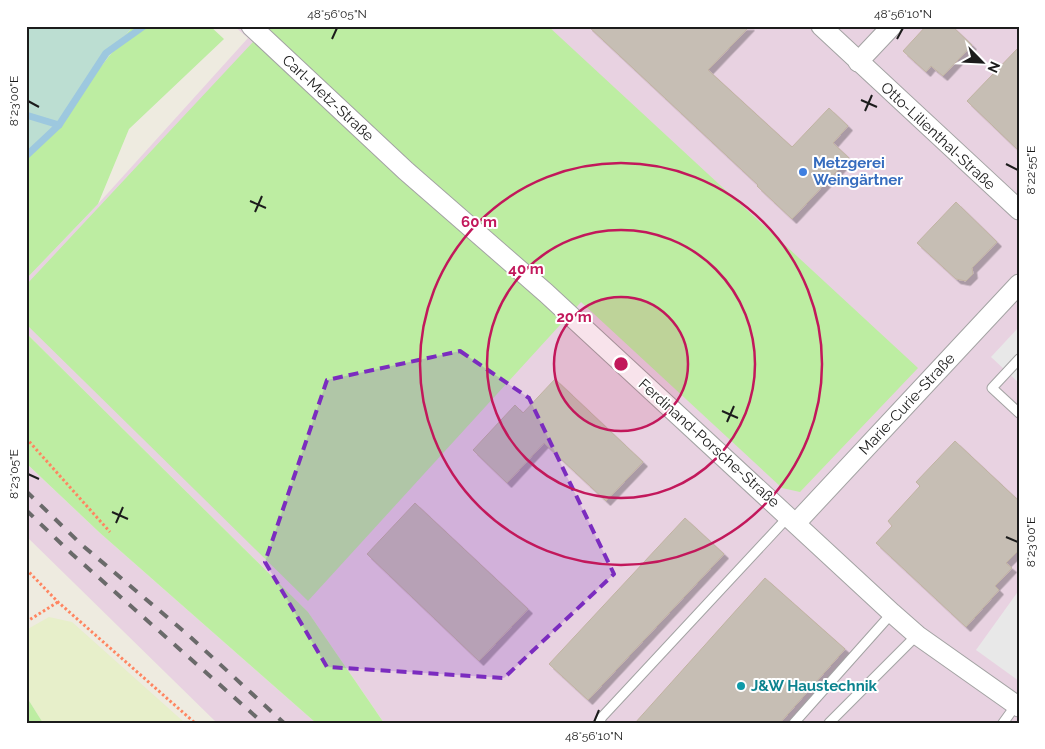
<svg xmlns="http://www.w3.org/2000/svg" width="1045" height="749" font-family="Raleway,sans-serif">
  <style>
    .industrial { fill: #e8d2e1 }
    .farmland { fill: #e7efca }
    .grass { fill: #bdeda2 }
    .wetland { fill: #bcded2 }
    .parking { fill: #e8e8e8 }
    .lines { fill: none; stroke-linecap: round; stroke-linejoin: round }
    .stream { stroke: #9dc8df; stroke-width: 7 }
    .building { fill: #c6beb4; stroke: #c1b3a2; filter: url(#shadow) }
    .lane-casing { stroke: #a3a3a3; stroke-width: 11 }
    .street-casing { stroke: #a3a3a3; stroke-width: 21 }
    .path { stroke: #ff8561; stroke-width: 3; stroke-dasharray: 2.5 2.5; stroke-linecap: butt }
    .lane { stroke: #fff; stroke-width: 9 }
    .street { stroke: #fff; stroke-width: 19 }
    .rail { stroke: #6a6a6a; stroke-width: 4; stroke-dasharray: 10 10; stroke-linecap: butt }
    .marked { fill: #7b2cbf; fill-opacity: 0.2; stroke: #7b2cbf; stroke-width: 4; stroke-dasharray: 10 6; stroke-linejoin: round }
    .ticks { fill: none; stroke: #1c1c1c; stroke-width: 2 }
    .ring { fill: none; stroke: #c2185b; stroke-width: 2.5 }
    .shop-dot { fill: #3f7fe0; stroke: #fff; stroke-width: 2 }
    .culture-dot { fill: #0f9aa8; stroke: #fff; stroke-width: 2 }
    .labels { text-anchor: middle; stroke-width: 4; stroke-linejoin: round; paint-order: stroke }
    .street-label { font-size: 15px; fill: #1c1c1c; stroke: #fff }
    .shop-label { font-size: 15px; font-weight: bold; fill: #366cbe; stroke: #fff; text-anchor: start }
    .culture-label { font-size: 15px; font-weight: bold; fill: #0d838f; stroke: #fff; text-anchor: start }
    .centre { fill: #c2185b; stroke: #fff; stroke-width: 2.5 }
    .ring-label { font-size: 15px; text-anchor: middle; font-weight: bold; fill: #c2185b; stroke: #fff; stroke-width: 4; stroke-linejoin: round; paint-order: stroke }
    .neatline { fill: none; stroke: #1c1c1c; stroke-width: 2 }
    .ticks-label { font-size: 12px; text-anchor: middle; fill: #1c1c1c }
  </style>
  <defs>
    <filter id="shadow"><feDropShadow dx="4.5" dy="4.5" stdDeviation="0" flood-color="#0004"/></filter>
  </defs>
  <rect width="100%" height="100%" fill="#eeebe0"/>
  <g class="industrial">
    <path d="M234 26H1019V723H384L308 612 26 333V279L98 204 248 38Z"/>
    <path d="M26 463 100 533 316 723H217L26 536Z"/>
  </g>
  <path class="farmland" d="M49 617 72 622 185 723H43L26 696V630Z"/>
  <g class="grass">
    <path d="M133 26H210L224 39 129 129 98 204 26 279V161Z"/>
    <path d="M268 26H548L918 368 800 492 782 488 581 302 308 601 26 324V285Z"/>
    <path d="M26 333 308 612 384 723H316L100 533 26 463Z"/>
    <path d="M26 696 43 723H26Z"/>
  </g>
  <path class="wetland" d="M26 26H133L26 161Z"/>
  <g class="parking">
    <path d="M1019 327V383L991 357Z"/>
    <path d="M1019 590V681L976 650Z"/>
  </g>
  <g class="lines">
    <g class="stream">
      <path d="M26 115 59 125"/>
      <path d="M26 156 59 125 106 53 144 26"/>
    </g>
  </g>
  <g class="building">
    <path d="M588 26H750L708 70 792 147 829 108 848 126 833 143 849 158 792 219 757 186 758 185Z"/>
    <path d="M926 26H952L972 45 943 76 931 66 926 72 903 51Z"/>
    <path d="M1019 47V151L967 101Z"/>
    <path d="M956 202 997 242 972 268 973 274 966 281 956 279 917 243Z"/>
    <path d="M555 379 643 462 606 501 544 443 507 483 473 450 515 405 523 413Z"/>
    <path d="M955 441 1019 501V550L1006 563 1012 568 995 586 999 590 966 627 876 543 892 526 888 521 920 486 916 482Z"/>
    <path d="M415 503 528 609 479 661 367 554Z"/>
    <path d="M685 518 724 554 588 700 549 664Z"/>
    <path d="M765 578 845 649 780 723H635Z"/>
  </g>
  <g class="lines">
    <g class="lane-casing">
      <g id="lane">
        <path d="M1019 359 992 388 1019 413"/>
        <path d="M599 723 602 717 789 516"/>
        <path d="M794 723 892 613"/>
        <path d="M829 723 917 635"/>
        <path d="M1003 723 1016 705"/>
      </g>
    </g>
    <g class="street-casing">
      <g id="street">
        <path d="M251 26 406 171 546 293 892 613 917 635 1019 707"/>
        <path d="M821 26 1019 210"/>
        <path d="M858 62 892 26"/>
        <path d="M796 523 1019 284"/>
      </g>
    </g>
    <g class="path">
      <path d="M26 438 110 532"/>
      <path d="M26 569 58 602 195 723"/>
      <path d="M26 622 58 602"/>
    </g>
    <use href="#lane" class="lane"/>
    <use href="#street" class="street"/>
    <g class="rail">
      <path d="M26 491 82 545 187 634 284 723"/>
      <path d="M26 510 72 554 263 723"/>
    </g>
  </g>
  <path class="marked" d="M460 351 529 398 614 574 504 678 327 667 265 562 327 380Z"/>
  <path class="ticks" d="M332 39 337 28M897 39 903 28M861 100 877 107M28 101 39 107M865 111 872 95M1006 164 1018 170M250 201 266 208M255 212 262 196M722 411 738 418M727 422 734 406M28 474 39 479M112 512 128 519M116 523 123 507M1006 537 1018 542M594 722 599 710"/>
  <circle cx="621" cy="364" r="67" fill="#c2185b" fill-opacity=".12"/>
  <g class="ring">
    <circle cx="621" cy="364" r="67"/>
    <circle cx="621" cy="364" r="134"/>
    <circle cx="621" cy="364" r="201"/>
  </g>
  <circle class="shop-dot" cx="803" cy="172" r="5"/>
  <circle class="culture-dot" cx="741" cy="686" r="5"/>
  <g class="labels">
    <g class="street-label">
      <text transform="translate(328 98) rotate(43)" y="5">Carl-Metz-Straße</text>
      <text transform="translate(938 136) rotate(43)" y="5">Otto-Lilienthal-Straße</text>
      <text transform="translate(907 404) rotate(-47)" y="5">Marie-Curie-Straße</text>
      <text transform="translate(709 443) rotate(42)" y="5">Ferdinand-Porsche-Straße</text>
    </g>
    <g class="shop-label">
      <text x="813" y="168">Metzgerei<tspan x="813" dy="17">Weingärtner</tspan></text>
    </g>
    <g class="culture-label">
      <text x="751" y="691">J&amp;W Haustechnik</text>
    </g>
  </g>
  <circle cx="621" cy="364" r="8" class="centre"/>
  <g class="ring-label">
    <text x="479" y="227">60 m</text>
    <text x="526" y="274">40 m</text>
    <text x="574" y="322">20 m</text>
  </g>
  <rect width="1045" height="749" fill="none" stroke="#ffffff" stroke-width="55"/>
  <g transform="translate(982 62) rotate(114)" stroke="#ffffff" stroke-width="4" paint-order="stroke">
  <path d="M0-4L9 19L0 12L-9 19Z" fill="#1c1c1c"/>
  <text y="-8" font-size="14" font-weight="bold" text-anchor="middle" fill="#1c1c1c">N</text>
  </g>
  <rect x="28" y="28" width="990" height="694" class="neatline"/>
  <g class="ticks-label">
    <text x="337" y="18">48°56'05"N</text>
    <text x="903" y="18">48°56'10"N</text>
    <text transform="translate(14 101) rotate(-90)" y="4">8°23'00"E</text>
    <text transform="translate(1031 170) rotate(-90)" y="4">8°22'55"E</text>
    <text transform="translate(14 474) rotate(-90)" y="4">8°23'05"E</text>
    <text transform="translate(1031 542) rotate(-90)" y="4">8°23'00"E</text>
    <text x="594" y="740">48°56'10"N</text>
  </g>
</svg>
